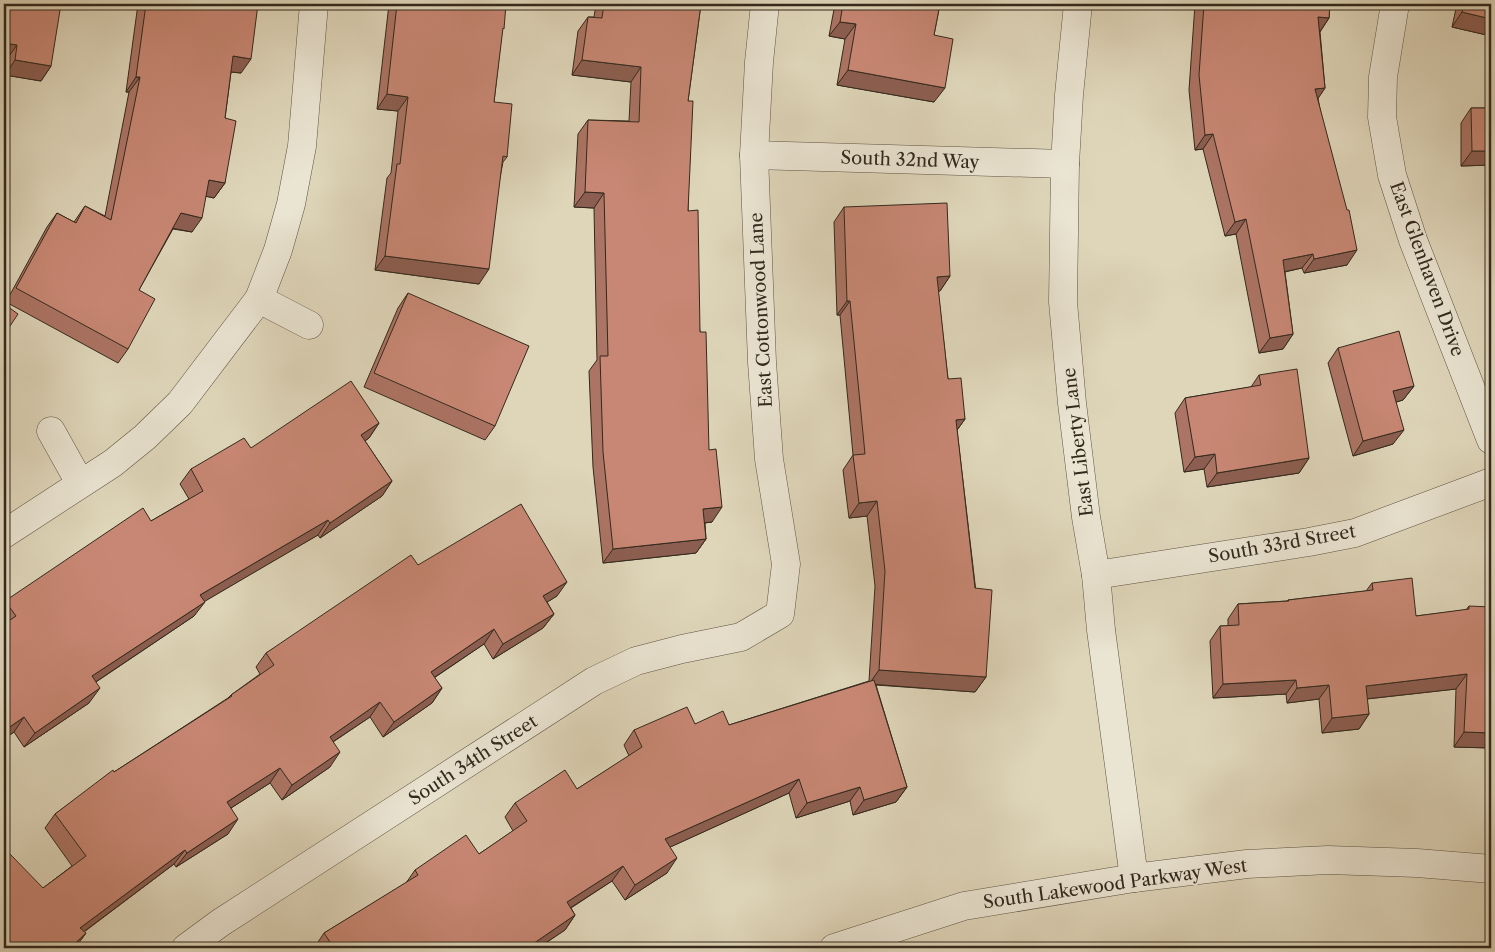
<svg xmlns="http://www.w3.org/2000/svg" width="1495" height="952" font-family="'Libre Caslon Text',serif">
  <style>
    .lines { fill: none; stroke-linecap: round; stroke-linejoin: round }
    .minor-casing { stroke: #5d5444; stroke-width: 29 }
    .minor { stroke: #eae4d2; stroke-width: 28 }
    .wall { fill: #ac7464; stroke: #32291d }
    .shaded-wall { fill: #8c5e51; stroke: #32291d }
    .building { fill: #c88774; stroke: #32291d }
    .labels { text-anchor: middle; stroke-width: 4; stroke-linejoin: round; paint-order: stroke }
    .street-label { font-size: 18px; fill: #32291d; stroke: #eae4d2 }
  </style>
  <rect width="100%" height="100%" fill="#dfd6ba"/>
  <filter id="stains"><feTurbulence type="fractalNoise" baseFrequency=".004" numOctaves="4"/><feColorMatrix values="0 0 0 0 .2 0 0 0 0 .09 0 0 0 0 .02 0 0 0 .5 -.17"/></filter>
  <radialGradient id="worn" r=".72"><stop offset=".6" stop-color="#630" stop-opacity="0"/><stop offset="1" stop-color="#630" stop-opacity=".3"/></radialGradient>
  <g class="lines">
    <g class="minor-casing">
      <g id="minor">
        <path d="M1078 4 1069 95 1065 164 1063 302 1072 403 1086 517 1096 575 1101 630 1134 878"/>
        <path d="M1395 4 1383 77 1382 117 1392 175 1413 240 1491 440"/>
        <path d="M754 155 1065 164"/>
        <path d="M259 299 309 325"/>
        <path d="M51 431 80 483"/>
        <path d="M4 534 113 463 145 437 180 403 259 299 278 250 291 204 302 146 314 4"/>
        <path d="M1096 575 1309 542 1355 533 1491 482"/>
        <path d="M186 948 220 923 594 681 636 661 682 649 741 637 780 614 786 564 769 459 762 362 754 155 759 62 765 4"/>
        <path d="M834 948 964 906 1134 878 1247 864 1328 860 1417 863 1491 869"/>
      </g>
    </g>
    <use href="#minor" class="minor"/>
  </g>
  <g class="wall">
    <path d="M4 4 51 66 41 81 5 75 7 59H4Z"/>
    <path d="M138 4H258L241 73 231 72 225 118V183L214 198 206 196 192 232 173 229 139 290 128 349 118 363 6 302 47 227 57 213 74 222 85 206 105 216 129 92H126Z"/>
    <path d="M386 4H506L502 31 494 102 507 157 503 162 479 284 375 270 387 178 391 173 398 111 377 109 389 4Z"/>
    <path d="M596 4H701L688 101V211L700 332 712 522 705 523 706 539 696 553 603 563 593 467 589 371 597 360 594 208 574 207 578 134 588 120 629 121 631 82 572 75 578 31 588 17H594Z"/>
    <path d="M835 4H940L934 35V102L837 85 845 39 829 36Z"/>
    <path d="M1195 4H1330L1329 18 1320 32 1325 88 1318 98 1347 265 1304 273 1302 268 1285 272 1293 334 1283 349 1259 353 1236 234 1225 236 1203 149 1195 150 1189 90Z"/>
    <path d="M1457 4H1491V36L1452 27Z"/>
    <path d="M1471 108H1491V165L1461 166V123Z"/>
    <path d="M844 207 950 276 940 291H938L948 379 965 419 957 430 986 677 975 692 876 685 907 787 896 802 853 815 850 801 796 818 789 793 670 847 667 873 625 900 612 881 571 908 575 915 565 930 538 948H314L324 933 406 883 415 870 479 854 513 831 505 817 515 803 577 789 629 756 624 745 634 730 695 724 729 725 869 681 875 586 867 516 849 518 843 470 853 455 840 315H837L834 222Z"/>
    <path d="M408 293 495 426 485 440 364 387 398 308Z"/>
    <path d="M1338 348 1414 386 1403 400 1396 402 1393 444 1353 456 1328 363Z"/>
    <path d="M1259 375 1309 458 1299 473 1207 487 1204 469 1184 472 1175 413 1185 398 1251 387Z"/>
    <path d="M379 423 369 438 365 441 392 481 382 496 320 538 318 535 204 601 194 616 96 682 89 703 24 747 14 732 4 739V603L5 601 151 521 189 499 180 484 191 469Z"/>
    <path d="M418 565 557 596 547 602 554 614 543 628 493 659 484 644 434 678 442 688 432 703 383 737 370 717 333 742 330 767 282 800 270 783 231 808 228 834 176 867 174 864 84 932 86 933 75 948H4L43 888 72 866 45 828 55 814 114 772 228 698 231 695 260 674 256 667 266 653Z"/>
    <path d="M1372 583 1416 616 1466 610 1469 606 1491 748 1454 747 1456 689 1367 699 1369 714 1359 729 1322 733 1319 699 1287 703 1286 694 1213 698 1210 641 1220 626H1228V619L1238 604 1287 601 1288 600 1366 591Z"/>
  </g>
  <g class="shaded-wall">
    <path d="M1462 12 1491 19V36L1452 27Z"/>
    <path d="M1318 17 1329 18 1319 33Z"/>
    <path d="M840 22 856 24 845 39 829 36Z"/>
    <path d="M4 43 17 45 7 59H4Z"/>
    <path d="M233 56 251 59 241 73 223 71Z"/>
    <path d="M15 60 51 66 41 81 5 75Z"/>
    <path d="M582 60 641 67 631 82 572 75Z"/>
    <path d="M848 70 945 88 934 102 837 85Z"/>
    <path d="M136 77H140L129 92H126Z"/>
    <path d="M1325 88 1315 103V89Z"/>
    <path d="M387 94 408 97 398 111 377 109Z"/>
    <path d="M1213 134 1203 149 1195 150 1205 135Z"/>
    <path d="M1472 151H1491V165L1461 166Z"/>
    <path d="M209 180 225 183 214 198 199 195Z"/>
    <path d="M585 192 604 193 594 208 574 207Z"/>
    <path d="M181 213 202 218 192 232 171 228Z"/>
    <path d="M1246 219 1236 234 1225 236 1235 222Z"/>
    <path d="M1357 250 1347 265 1304 273 1314 259Z"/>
    <path d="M1313 254 1302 268 1273 274 1283 260Z"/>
    <path d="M385 256 489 269 479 284 375 270Z"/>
    <path d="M950 276 940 291 926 292 937 277Z"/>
    <path d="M847 301H850L840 315H837Z"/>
    <path d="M1293 334 1283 349 1259 353 1270 338Z"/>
    <path d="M1414 386 1403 400 1383 406 1393 391Z"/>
    <path d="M965 419 955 433 956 420Z"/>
    <path d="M379 423 369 438 351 450 361 435Z"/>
    <path d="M1404 430 1393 444 1353 456 1363 441Z"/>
    <path d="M1215 454 1204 469 1184 472 1195 457Z"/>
    <path d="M1309 458 1299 473 1207 487 1217 473Z"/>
    <path d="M392 481 382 496 320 538 330 523Z"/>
    <path d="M877 501 867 516 849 518 859 503Z"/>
    <path d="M722 507 712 522 693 524 703 509Z"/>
    <path d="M328 520 318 535 190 610 200 595Z"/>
    <path d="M706 539 696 553 603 563 613 549Z"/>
    <path d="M567 582 557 596 533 611 543 596Z"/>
    <path d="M205 602 194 616 82 691 92 676Z"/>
    <path d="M554 614 543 628 493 659 503 644Z"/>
    <path d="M494 629 484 644 420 687 431 672Z"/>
    <path d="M879 670 986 677 975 692 869 684Z"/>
    <path d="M1467 674 1456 689 1356 700 1366 686Z"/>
    <path d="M1296 680 1286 694 1213 698 1223 684Z"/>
    <path d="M1329 685 1319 699 1287 703 1297 688Z"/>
    <path d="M100 688 89 703 24 747 35 733Z"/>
    <path d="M442 688 432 703 383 737 394 722Z"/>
    <path d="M380 702 370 717 319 751 330 737Z"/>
    <path d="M1369 714 1359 729 1322 733 1332 718Z"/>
    <path d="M24 717 14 732 4 739V731Z"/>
    <path d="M1464 732 1491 733V748L1454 747Z"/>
    <path d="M340 752 330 767 282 800 292 785Z"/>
    <path d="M280 768 270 783 217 817 227 802Z"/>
    <path d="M799 779 789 793 655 854 665 839Z"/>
    <path d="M860 787 850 801 796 818 807 803Z"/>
    <path d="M907 787 896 802 853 815 864 800Z"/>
    <path d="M238 819 228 834 176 867 187 853Z"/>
    <path d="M185 850 174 864 70 942 80 928Z"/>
    <path d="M677 858 667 873 625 900 635 885Z"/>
    <path d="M623 866 612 881 556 917 567 902Z"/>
    <path d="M575 915 565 930 538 948H527Z"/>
    <path d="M86 933 75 948H70Z"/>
  </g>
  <g class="building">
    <path d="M4 4H61L51 66 15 60 17 45 4 43Z"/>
    <path d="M146 4H258L251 59 233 56 225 118 236 121 225 183 209 180 202 218 181 213 139 290 155 299 128 349 16 288 57 213 76 223 85 206 111 220 140 77H136Z"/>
    <path d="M397 4H506L504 29 503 28 494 102 512 104 507 157 503 156 489 269 385 256 397 164H400L408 97 387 94Z"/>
    <path d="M604 4H701L688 101H693L688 211 698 210 700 332H706L709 450 716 449 722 507 703 509 706 539 613 549 603 452 600 356H608L604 193 585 192 588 120 639 122 641 67 582 60 588 17 602 18Z"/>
    <path d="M843 4H940L934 35 953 39 945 88 848 70 856 24 840 22Z"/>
    <path d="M1204 4H1330L1329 18 1318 17 1325 88 1315 89 1347 210H1349L1357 250 1314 259 1313 254 1283 260 1293 334 1270 338 1246 219 1235 222 1213 134 1205 135 1199 75Z"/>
    <path d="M1464 4H1491V19L1462 12Z"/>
    <path d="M1471 108H1491V151H1472Z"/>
    <path d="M947 203 950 276 937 277 948 379 961 378 965 419 956 420 975 588 992 590 986 677 879 670 885 571 877 501 859 503 853 455 865 454 850 301H847L844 207Z"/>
    <path d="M408 293 529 346 495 426 374 373Z"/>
    <path d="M4 304 18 314 4 335Z"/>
    <path d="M1399 331 1414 386 1393 391 1404 430 1363 441 1338 348Z"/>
    <path d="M1297 369 1309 458 1217 473 1215 454 1195 457 1185 398 1261 385 1259 375Z"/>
    <path d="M351 381 379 423 361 435 392 481 330 523 328 520 200 595 205 602 92 676 100 688 35 733 24 717 4 731V624L16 616 5 601 143 508 151 521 203 491 191 469 244 438 251 448Z"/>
    <path d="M521 504 567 582 543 596 554 614 503 644 494 629 431 672 442 688 394 722 380 702 330 737 340 752 292 785 280 768 227 802 238 819 187 853 185 850 80 928 86 933 70 948H4V856L8 852 43 888 86 856 55 814 113 770 114 772 232 696 231 695 274 665 266 653 411 555 418 565Z"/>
    <path d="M1412 578 1416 616 1469 609V606L1491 607V733L1464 732 1467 674 1366 686 1369 714 1332 718 1329 685 1297 688 1296 680 1223 684 1220 626 1239 625 1238 604 1289 601 1288 600 1373 590 1372 583Z"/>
    <path d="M874 680 907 787 864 800 860 787 807 803 799 779 665 839 677 858 635 885 623 866 567 902 575 915 527 948H505L501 943 494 948H322L330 942 324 933 418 875 415 870 466 835 479 854 527 821 515 803 565 770 577 789 642 747 634 730 687 707 695 724 723 711 729 725Z"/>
  </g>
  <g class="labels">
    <g class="street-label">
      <text transform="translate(910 160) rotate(2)" y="6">South 32nd Way</text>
      <text transform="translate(1427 269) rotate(70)" y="6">East Glenhaven Drive</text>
      <text transform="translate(761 310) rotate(-93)" y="6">East Cottonwood Lane</text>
      <text transform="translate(1078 442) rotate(-97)" y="6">East Liberty Lane</text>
      <text transform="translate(1282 544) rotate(-10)" y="6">South 33rd Street</text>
      <text transform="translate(473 760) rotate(-33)" y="6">South 34th Street</text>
      <text transform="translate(1115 884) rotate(-8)" y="6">South Lakewood Parkway West</text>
    </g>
  </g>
  <rect width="1495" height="952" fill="none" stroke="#dfd6ba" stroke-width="20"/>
  <rect x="5" y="5" width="1485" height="942" fill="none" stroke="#32291d" stroke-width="2.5"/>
  <rect x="10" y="10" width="1475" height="932" fill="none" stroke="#32291d"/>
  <rect width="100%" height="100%" filter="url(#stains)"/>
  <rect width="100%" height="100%" fill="url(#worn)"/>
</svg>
